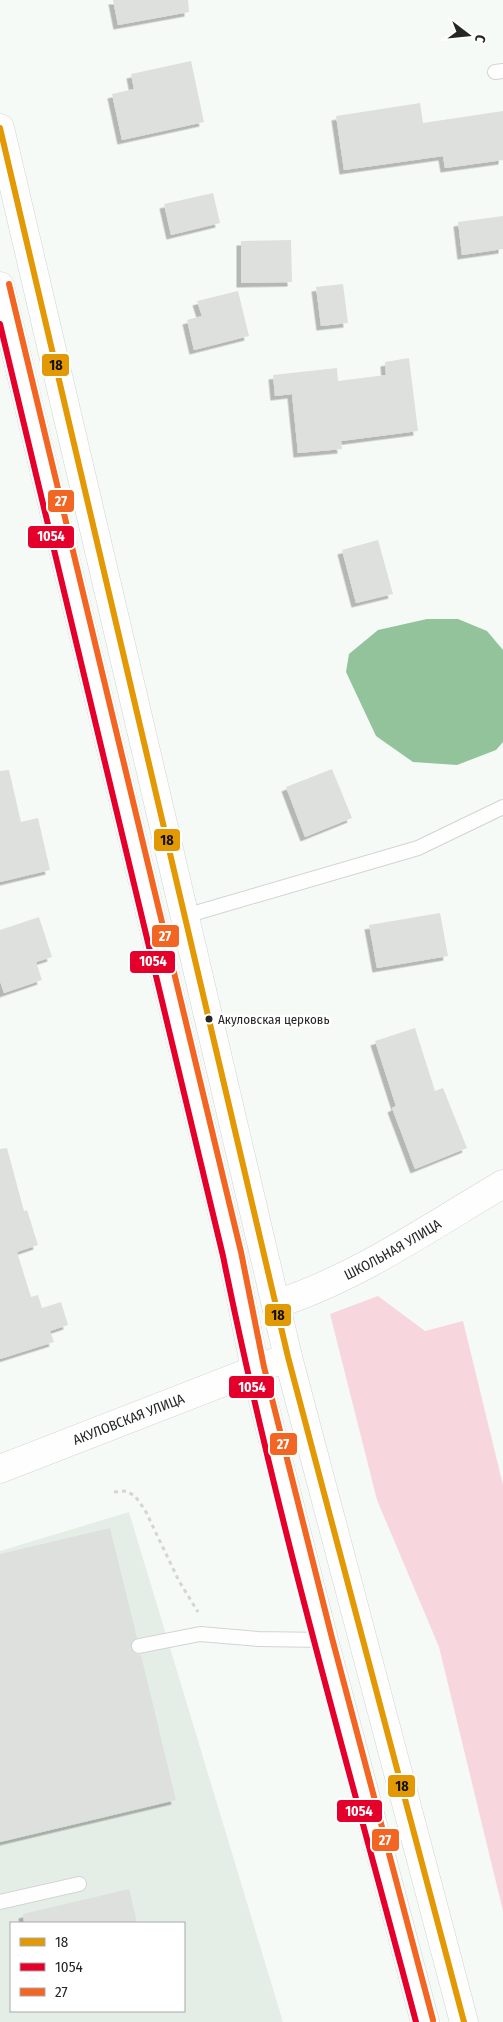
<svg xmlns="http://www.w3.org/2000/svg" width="503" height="2022" font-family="'Fira Sans Condensed',sans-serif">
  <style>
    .built { fill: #e5eee6; fill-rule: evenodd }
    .green { fill: #f7d7dd }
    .water { fill: #93c39b }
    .building { fill: #dde0dd; filter: url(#shadow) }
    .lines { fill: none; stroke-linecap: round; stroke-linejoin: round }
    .service-casing { stroke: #d1d5d2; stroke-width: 16 }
    .minor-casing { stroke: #d1d5d2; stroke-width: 29 }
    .tertiary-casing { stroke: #d1d5d2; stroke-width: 29 }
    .primary-casing { stroke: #d1d5d2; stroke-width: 29 }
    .path { stroke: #d4d5d4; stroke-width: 3; stroke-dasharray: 4 4; stroke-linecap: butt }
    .service { stroke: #fefefe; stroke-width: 14 }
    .minor { stroke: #fefefe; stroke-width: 28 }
    .tertiary { stroke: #fefefe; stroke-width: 28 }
    .primary { stroke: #fefefe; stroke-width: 28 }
    .bus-1-casing { stroke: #fff; stroke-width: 10 }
    .bus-2-casing { stroke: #fff; stroke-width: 10 }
    .bus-3-casing { stroke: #fff; stroke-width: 10 }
    .bus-1 { stroke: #e29904; stroke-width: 6 }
    .bus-2 { stroke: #e4002b; stroke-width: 6 }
    .bus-3 { stroke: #f26522; stroke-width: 6 }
    .bus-dot { fill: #242725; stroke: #fff; stroke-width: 2 }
    .labels { text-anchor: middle; stroke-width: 5; stroke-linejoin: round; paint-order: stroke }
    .bus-label { font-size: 13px; fill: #242725; stroke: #fff; text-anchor: start }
    .street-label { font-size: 14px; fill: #242725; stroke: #fff }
    .line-badge { stroke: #fff; stroke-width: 2 }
    .badge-label { font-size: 14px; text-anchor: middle; font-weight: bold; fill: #fff }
    .pale-badge-label { font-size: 14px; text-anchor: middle; font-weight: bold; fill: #111 }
  </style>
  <defs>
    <filter id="shadow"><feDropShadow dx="-4.5" dy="4.5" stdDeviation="0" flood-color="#0004"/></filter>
  </defs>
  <rect width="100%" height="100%" fill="#f6faf6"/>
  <path class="built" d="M129 1512 283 2022H0V1551ZM11 1923H184V2011H11Z"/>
  <path class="green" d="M378 1296 425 1331 463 1321 503 1485V1911L439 1647 377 1500 330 1314Z"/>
  <path class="water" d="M427 619H458L487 631 503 650V742L496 750 457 765 413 762 376 736 346 672 349 654 378 630Z"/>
  <g class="building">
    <path d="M113 0H188L189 12 118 25Z"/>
    <path d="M191 61 204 122 122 140 112 94 134 89 131 74Z"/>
    <path d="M420 103 423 123 503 111V160L445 168 443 156 344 170 336 116Z"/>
    <path d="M213 193 220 223 171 235 164 204Z"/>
    <path d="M503 216V249L462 255 458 222Z"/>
    <path d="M291 240 292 282 241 283V241Z"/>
    <path d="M343 284 348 323 321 326 316 287Z"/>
    <path d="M238 291 249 336 194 350 187 320 202 316 197 301Z"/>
    <path d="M409 358 418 431 341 441 342 449 298 453 292 394 275 396 273 375 337 368 338 381 386 375 385 362Z"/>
    <path d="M378 540 393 594 356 603 342 550Z"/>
    <path d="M332 769 352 818 305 837 286 787Z"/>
    <path d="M9 770 21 822 38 818 50 870 0 882V771Z"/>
    <path d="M440 913 448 956 377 968 369 925Z"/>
    <path d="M39 917 52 957 36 962 42 980 4 993 0 981V930Z"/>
    <path d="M415 1028 435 1091 443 1088 467 1148 415 1169 392 1108 396 1106 375 1041Z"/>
    <path d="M7 1148 24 1211 27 1210 38 1245 17 1252 31 1297 38 1295 42 1308 61 1302 68 1325 50 1331 54 1342 0 1359V1149Z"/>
    <path d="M110 1528 137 1638 131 1643V1648L136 1654 141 1655 176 1800 0 1842V1554Z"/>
    <path d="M129 1889 137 1923H24L23 1914Z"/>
  </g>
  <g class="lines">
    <g class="service-casing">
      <g id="service">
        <path d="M495 72 503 71"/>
        <path d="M185 916 418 848 503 807"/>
        <path d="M139 1646 200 1634 258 1639 324 1640"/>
        <path d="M0 1902 79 1884"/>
      </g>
    </g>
    <g class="minor-casing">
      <g id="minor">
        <path id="s1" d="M276 1304C357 1278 430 1227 503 1184"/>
      </g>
    </g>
    <g class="tertiary-casing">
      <g id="tertiary">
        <path id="s2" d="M0 1469 288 1357"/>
      </g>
    </g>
    <g class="primary-casing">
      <g id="primary">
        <path d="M0 128 288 1357 464 2022"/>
        <path d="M0 286 232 1254 255 1369 324 1640 425 2022"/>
      </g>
    </g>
    <path class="path" d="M114 1492 126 1491 135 1496 145 1510 179 1581 198 1612"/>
    <use href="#service" class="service"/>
    <use href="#minor" class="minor"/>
    <use href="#tertiary" class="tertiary"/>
    <use href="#primary" class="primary"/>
    <g class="bus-1-casing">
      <path id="bus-1" d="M0 128 288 1357 464 2022"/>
    </g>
    <g class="bus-2-casing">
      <path id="bus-2" d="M0 324 223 1256C275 1514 349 1768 416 2022"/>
    </g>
    <g class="bus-3-casing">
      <path id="bus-3" d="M9 284 241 1252 264 1367 332 1638 433 2020"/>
    </g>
    <use href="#bus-1" class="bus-1"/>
    <use href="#bus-2" class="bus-2"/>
    <use href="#bus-3" class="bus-3"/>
  </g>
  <circle class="bus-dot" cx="209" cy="1019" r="4.5"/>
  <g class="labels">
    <g class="bus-label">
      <text x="218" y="1024">Акуловская церковь</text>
    </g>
    <g class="street-label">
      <text dy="5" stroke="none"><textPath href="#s1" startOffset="129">ШКОЛЬНАЯ УЛИЦА</textPath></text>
      <text dy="5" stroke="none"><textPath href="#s2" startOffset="138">АКУЛОВСКАЯ УЛИЦА</textPath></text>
    </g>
  </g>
  <g class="line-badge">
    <rect x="41" y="353" width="29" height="24" rx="5" fill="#e29904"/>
    <rect x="47" y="489" width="28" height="24" rx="5" fill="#f26522"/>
    <rect x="27" y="525" width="48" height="24" rx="5" fill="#e4002b"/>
    <rect x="153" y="828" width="28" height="24" rx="5" fill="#e29904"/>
    <rect x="151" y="924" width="29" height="24" rx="5" fill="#f26522"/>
    <rect x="129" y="950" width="47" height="24" rx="5" fill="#e4002b"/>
    <rect x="264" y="1303" width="28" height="24" rx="5" fill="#e29904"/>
    <rect x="228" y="1375" width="47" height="24" rx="5" fill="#e4002b"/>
    <rect x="269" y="1432" width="29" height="24" rx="5" fill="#f26522"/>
    <rect x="387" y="1774" width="29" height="24" rx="5" fill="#e29904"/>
    <rect x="336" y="1799" width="47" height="24" rx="5" fill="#e4002b"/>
    <rect x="371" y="1828" width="29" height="24" rx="5" fill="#f26522"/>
  </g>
  <g class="badge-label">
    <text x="61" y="506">27</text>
    <text x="51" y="541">1054</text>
    <text x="165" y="941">27</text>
    <text x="153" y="966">1054</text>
    <text x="252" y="1392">1054</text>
    <text x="283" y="1449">27</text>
    <text x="359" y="1816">1054</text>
    <text x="385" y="1845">27</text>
  </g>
  <g class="pale-badge-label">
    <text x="56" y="370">18</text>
    <text x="167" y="845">18</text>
    <text x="278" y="1320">18</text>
    <text x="402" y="1791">18</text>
  </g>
  <rect x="10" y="1922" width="175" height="90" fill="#ffffff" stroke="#a7a9a8"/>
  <rect x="20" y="1938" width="25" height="8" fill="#e29904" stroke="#a7a9a8"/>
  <text x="55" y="1947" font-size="15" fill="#242725">18</text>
  <rect x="20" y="1963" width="25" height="8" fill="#e4002b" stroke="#a7a9a8"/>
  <text x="55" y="1972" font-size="15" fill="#242725">1054</text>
  <rect x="20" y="1988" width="25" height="8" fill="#f26522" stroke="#a7a9a8"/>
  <text x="55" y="1997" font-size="15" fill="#242725">27</text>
  <g transform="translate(468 35) rotate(106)" stroke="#ffffff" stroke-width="4" paint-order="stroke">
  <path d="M0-4L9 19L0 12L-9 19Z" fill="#242725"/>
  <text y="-8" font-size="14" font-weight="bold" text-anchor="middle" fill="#242725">С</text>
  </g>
</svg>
